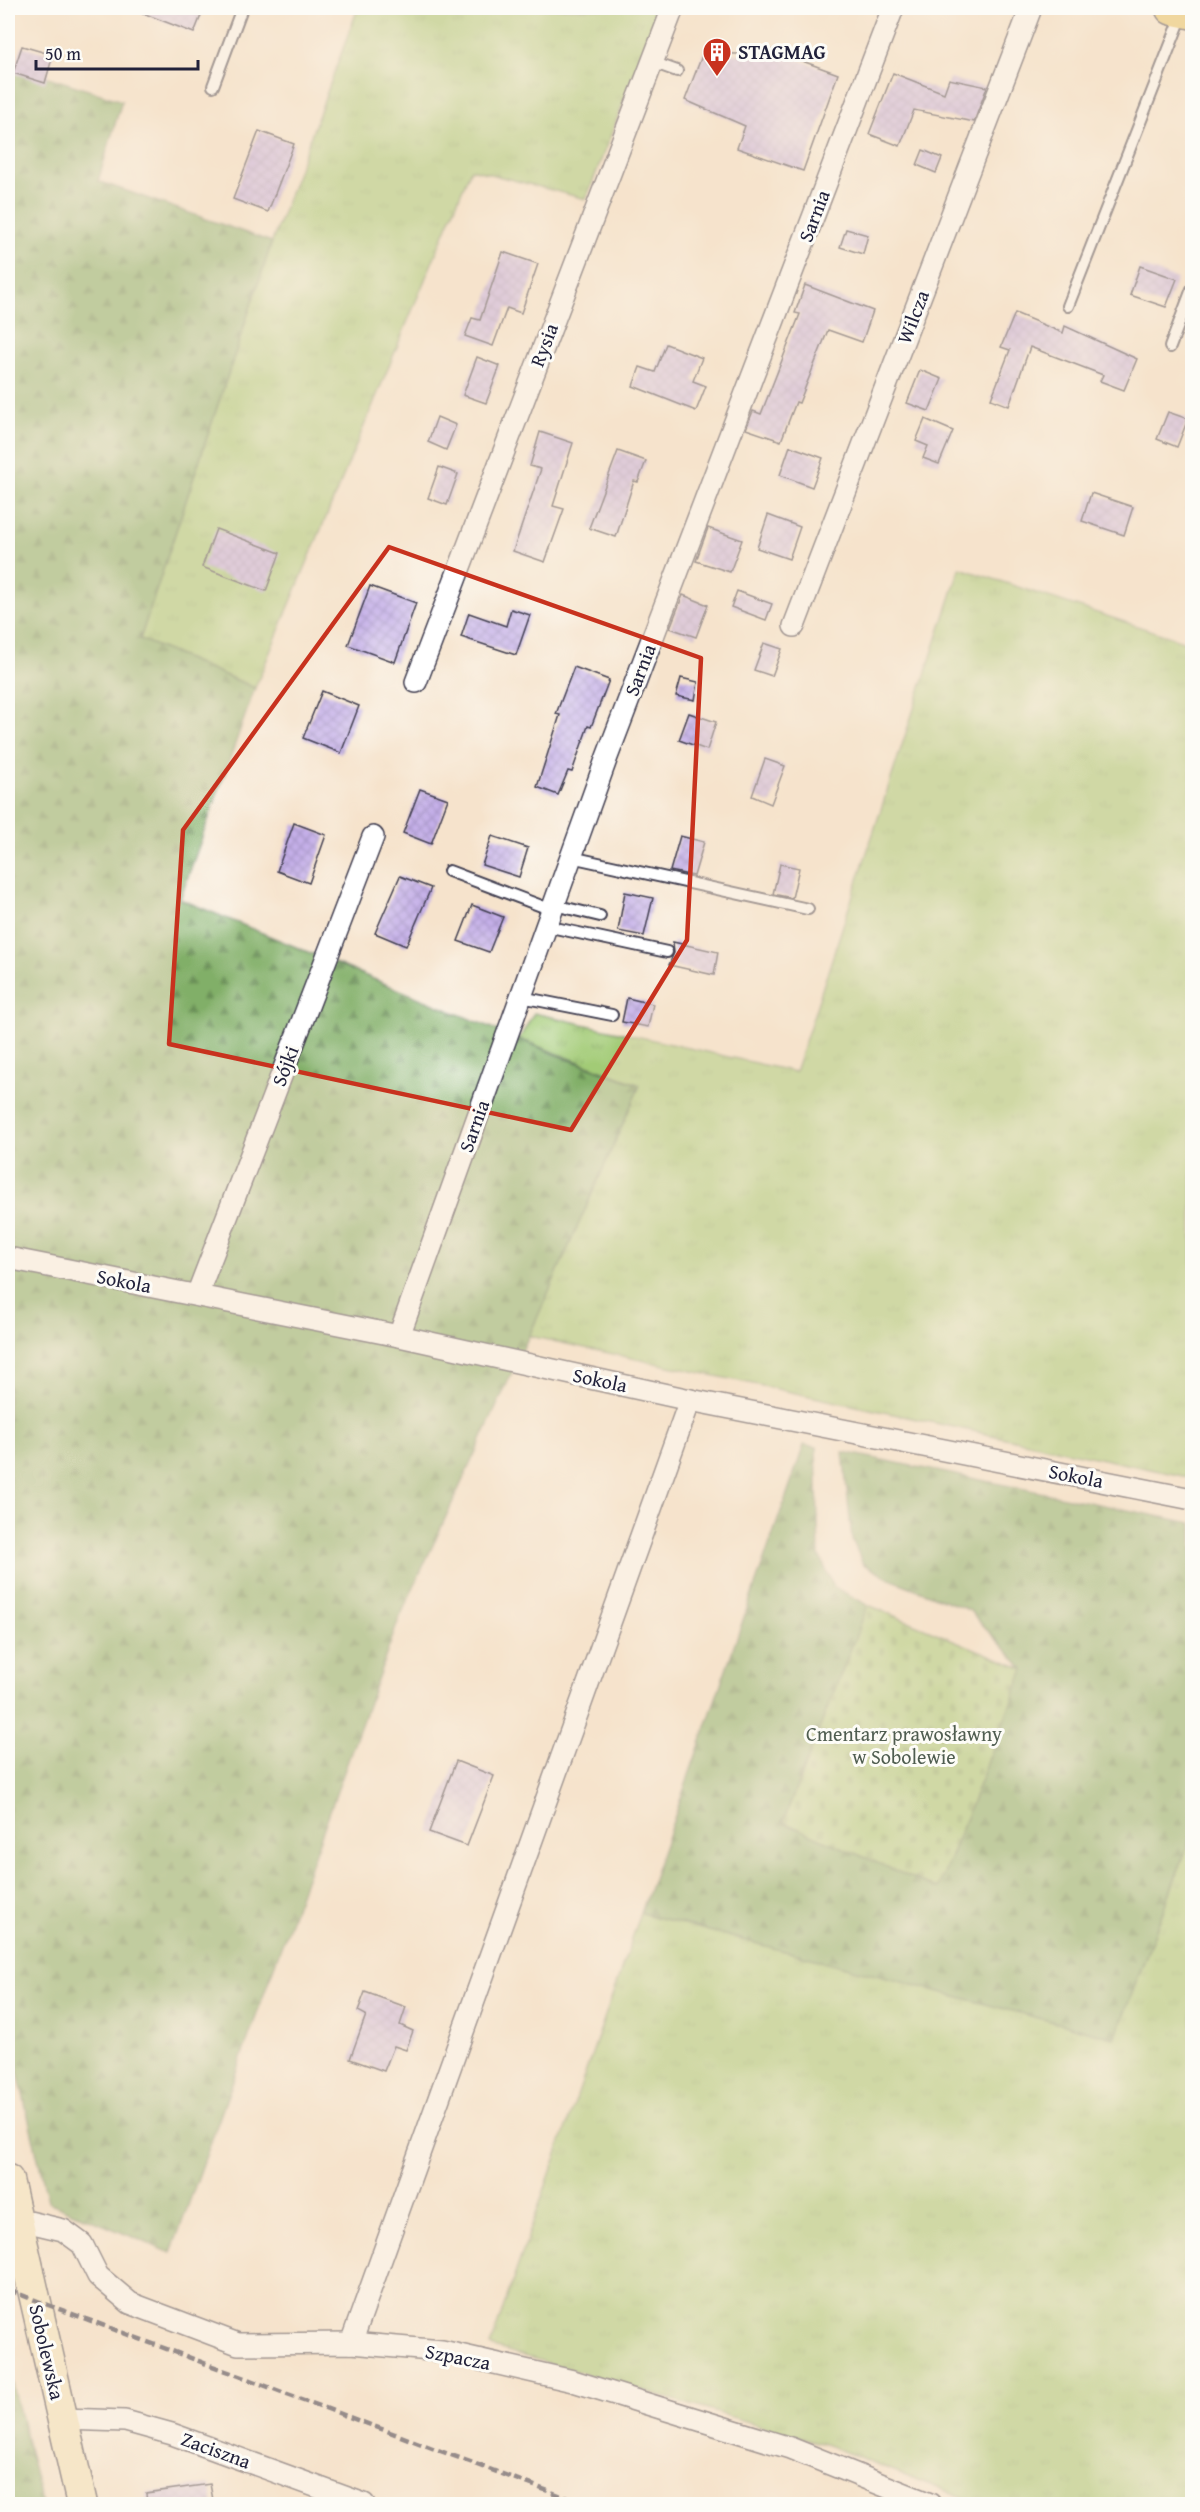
<svg xmlns="http://www.w3.org/2000/svg" width="1200" height="2512" font-family="'Gentium Book Plus',serif">
  <style>
    .grass { fill: url(#grass-tufts); stroke: #627658; stroke-width: 1.5 }
    .forest { fill: url(#forest-firs); stroke: #526851; stroke-width: 1.5 }
    .cemetery { fill: url(#cemetery-stones); stroke: #627658; stroke-width: 1.5 }
    .building { fill: url(#building-cross-hatch) }
    .lines { fill: none; stroke-linecap: round; stroke-linejoin: round }
    .lane-casing { stroke: #423f51; stroke-width: 14 }
    .street-casing { stroke: #423f51; stroke-width: 24 }
    .secondary-casing { stroke: #423f51; stroke-width: 33 }
    .primary-casing { stroke: #423f51; stroke-width: 36 }
    .lane { stroke: #fff; stroke-width: 10 }
    .street { stroke: #fff; stroke-width: 21 }
    .secondary { stroke: #f6e9c3; stroke-width: 30 }
    .primary { stroke: #e9c769; stroke-width: 33 }
    .rail { stroke: #22223b; stroke-width: 4.5; stroke-dasharray: 9 4.5; stroke-linecap: butt }
    .marked { fill: none; stroke: #c8321e; stroke-width: 4.5; stroke-linejoin: round }
    .labels { text-anchor: middle; stroke-width: 6; stroke-linejoin: round; paint-order: stroke }
    .poi-label { font-size: 20px; font-weight: bold; fill: #22223b; stroke: #fdfcf7; text-anchor: start }
    .street-label { font-size: 20px; fill: #22223b; stroke: #fdfcf7 }
    .park-label { font-size: 20px; fill: #4f5d50; stroke: #fdfcf7 }
  </style>
  <defs>
    <pattern id="grass-tufts" width="24" height="20" patternUnits="userSpaceOnUse" patternTransform="scale(1.5)"><rect width="24" height="20" fill="#a2cb76"/><path d="M3 7l-1-3M5 7V3M7 7l1-3M15 17l-1-3M17 17v-4M19 17l1-3" fill="none" stroke="#8bae67"/></pattern>
    <pattern id="forest-firs" width="22" height="20" patternUnits="userSpaceOnUse" patternTransform="scale(1.5)"><rect width="22" height="20" fill="#81af67"/><path d="M5 1l3.5 6h-7zM16 11l3.5 6h-7z" fill="#698e56"/></pattern>
    <pattern id="cemetery-stones" width="16" height="16" patternUnits="userSpaceOnUse" patternTransform="scale(1.5)"><rect width="16" height="16" fill="#a2cb76"/><path d="M2 7V4a2 2 0 0 1 4 0v3zM10 15v-3a2 2 0 0 1 4 0v3z" fill="#8bae67"/></pattern>
    <pattern id="building-cross-hatch" width="8" height="8" patternUnits="userSpaceOnUse" patternTransform="scale(1.5)"><rect width="8" height="8" fill="#c4afe8"/><path d="M0 0l8 8M0 8l8-8" fill="none" stroke="#a896c8"/></pattern>
  </defs>
  <rect width="100%" height="100%" fill="#fdfcf7"/>
  <filter id="ink" filterUnits="userSpaceOnUse"><feTurbulence type="fractalNoise" baseFrequency=".0167" numOctaves="2"/><feDisplacementMap in="SourceGraphic" scale="12" xChannelSelector="R" yChannelSelector="G"/><feConvolveMatrix kernelMatrix="1 2 1 2 8 2 1 2 1" color-interpolation-filters="sRGB"/></filter>
  <filter id="wash" filterUnits="userSpaceOnUse"><feTurbulence type="fractalNoise" baseFrequency=".008" numOctaves="4" result="noise"/><feDisplacementMap in="SourceGraphic" scale="24" xChannelSelector="R" yChannelSelector="G"/><feGaussianBlur stdDeviation="1.35" result="paint"/><feColorMatrix in="noise" values="0 0 0 0 0 0 0 0 0 0 0 0 0 0 0 0 0 1.4 0 .05"/><feComposite in="paint" operator="in"/></filter>
  <g filter="url(#wash)">
    <rect width="100%" height="100%" fill="#f6e3cc"/>
    <g class="grass">
      <path d="M358 8H660L586 199 471 169 255 688 140 639 272 242Z"/>
      <path d="M960 568 1192 644V1478L529 1336 640 1085 519 1039 534 1013 795 1072Z"/>
      <path d="M1192 1834V2504H980L827 2445 490 2346 641 1913 1115 2038Z"/>
    </g>
    <g class="forest">
      <path d="M8 64 122 101 98 181 272 242 140 639 255 688 180 899 562 1057 640 1085 538 1316 399 1619 171 2253 48 2202 8 2030Z"/>
      <path d="M804 1445 816 1447 819 1555 834 1587 868 1605 783 1822 938 1889 1024 1669 969 1610 890 1579 863 1564 852 1539 843 1452 1192 1523V1834L1115 2038 641 1913Z"/>
      <path d="M8 2365 42 2504H8Z"/>
    </g>
    <path class="cemetery" d="M868 1605 1024 1669 938 1889 783 1822Z"/>
    <g id="blocks">
      <g class="building">
        <path d="M130 8H204L194 33Z"/>
        <path d="M22 46 53 55 45 83 13 73Z"/>
        <path d="M772 50 838 74 803 171 737 148 745 126 685 100 703 53 771 55Z"/>
        <path d="M893 73 944 93 949 79 987 87 974 122 914 110 900 146 869 134Z"/>
        <path d="M259 131 294 144 268 212 233 199Z"/>
        <path d="M923 150 942 158 936 173 917 165Z"/>
        <path d="M846 229 868 235 863 254 840 247Z"/>
        <path d="M503 252 538 264 521 313 507 308 493 346 465 336 472 318 480 320Z"/>
        <path d="M1140 266 1177 279 1166 307 1130 295Z"/>
        <path d="M805 285 873 311 862 342 828 330 799 403 796 402 781 441 746 429 753 411 761 414 800 314 795 313Z"/>
        <path d="M1015 313 1063 333 1065 326 1137 359 1124 390 1100 381 1103 375 1030 347 1009 406 991 399 1010 350 1001 347Z"/>
        <path d="M666 344 702 358 693 381 706 386 696 411 633 386 640 367 655 372Z"/>
        <path d="M477 357 500 366 486 403 463 395Z"/>
        <path d="M920 370 942 379 929 411 907 403Z"/>
        <path d="M1168 412 1188 419 1177 447 1157 439Z"/>
        <path d="M437 417 456 425 446 450 428 442Z"/>
        <path d="M925 419 953 431 939 464 923 458 928 446 916 441Z"/>
        <path d="M540 432 573 443 553 506 564 509 545 562 513 551 541 469 530 466Z"/>
        <path d="M790 446 823 458 812 487 780 475Z"/>
        <path d="M618 451 646 461 638 482 634 481 616 537 589 528Z"/>
        <path d="M439 467 458 474 447 505 428 498Z"/>
        <path d="M1091 493 1133 507 1124 535 1082 521Z"/>
        <path d="M768 515 800 527 789 559 757 548Z"/>
        <path d="M708 528 742 540 730 572 696 561Z"/>
        <path d="M216 529 280 553 266 591 202 567Z"/>
        <path d="M370 586 416 603 395 662 348 645Z"/>
        <path d="M737 591 772 604 766 620 731 607Z"/>
        <path d="M683 595 708 605 696 637 670 628Z"/>
        <path d="M511 609 530 615 516 655 461 637 469 613 506 626Z"/>
        <path d="M764 643 782 649 772 676 754 670Z"/>
        <path d="M574 667 609 680 591 727 588 726 572 772 568 771 558 795 537 787 560 715 556 714Z"/>
        <path d="M681 678 698 682 695 700 676 696Z"/>
        <path d="M322 691 359 706 341 753 303 738Z"/>
        <path d="M689 713 716 722 707 750 679 740Z"/>
        <path d="M765 759 785 766 771 804 752 796Z"/>
        <path d="M420 789 448 799 431 844 403 833Z"/>
        <path d="M294 823 326 835 309 883 277 871Z"/>
        <path d="M492 836 528 848 519 877 482 865Z"/>
        <path d="M680 836 704 842 694 876 670 871Z"/>
        <path d="M780 864 799 868 792 898 773 894Z"/>
        <path d="M400 876 431 888 406 946 375 933Z"/>
        <path d="M625 892 653 898 644 936 618 931Z"/>
        <path d="M472 905 503 917 489 952 458 941Z"/>
        <path d="M673 942 718 952 714 975 669 965 674 953Z"/>
        <path d="M627 998 653 1004 648 1027 622 1022Z"/>
        <path d="M456 1761 494 1776 467 1846 429 1832Z"/>
        <path d="M365 1992 406 2007 400 2025 413 2031 406 2050 394 2046 384 2071 350 2059 366 2015 358 2011Z"/>
        <path d="M210 2484 214 2505H147L146 2493Z"/>
      </g>
    </g>
  </g>
  <g filter="url(#ink)">
    <use href="#blocks" fill-opacity="0" stroke="#423f51" stroke-width="1.5"/>
    <g class="lines">
      <g class="lane-casing">
        <g id="lane">
          <path d="M652 62 677 71"/>
          <path d="M213 86 242 8"/>
          <path d="M1068 306 1183 13"/>
          <path d="M1170 347 1192 289"/>
          <path d="M571 857 808 909"/>
          <path d="M449 871 552 910"/>
          <path d="M554 905 600 916"/>
          <path d="M546 926 667 952"/>
          <path d="M521 997 612 1015"/>
        </g>
      </g>
      <g class="street-casing">
        <g id="street">
          <path d="M794 626 1031 8"/>
          <path d="M416 682 673 8"/>
          <path d="M8 1258 399 1336 690 1400 1192 1499"/>
          <path d="M197 1295 373 837"/>
          <path d="M399 1336 607 757 893 8"/>
          <path d="M8 2217 63 2230 82 2244 98 2276 130 2303 238 2344 351 2343 442 2351 573 2381 790 2448 930 2504"/>
          <path d="M351 2343 690 1400"/>
          <path d="M62 2419 125 2421 172 2434 364 2504"/>
        </g>
      </g>
      <g class="secondary-casing">
        <path id="secondary" d="M8 2180 82 2504"/>
      </g>
      <g class="primary-casing">
        <path id="primary" d="M1172 8 1192 12"/>
      </g>
      <use href="#lane" class="lane"/>
      <use href="#street" class="street"/>
      <use href="#secondary" class="secondary"/>
      <use href="#primary" class="primary"/>
      <path class="rail" d="M8 2290 583 2504"/>
    </g>
  </g>
  <path d="M0 0H1200V2512H0ZM389 547 701 658 687 940 571 1130 169 1044 183 830Z" fill="#f6e3cc" fill-opacity=".55" fill-rule="evenodd"/>
  <path class="marked" d="M389 547 701 658 687 940 571 1130 169 1044 183 830Z"/>
  <defs>
    <g id="building-pin" transform="scale(1.5)"><path d="M0 17L-7.5 6A9.5 9.5 0 1 1 7.5 6Z" fill="#c8321e" stroke="#fdfcf7"/><path d="M-4-6H4V6H1V3H-1V6H-4ZM-2.5-4.3h1.7v1.8h-1.7ZM.8-4.3h1.7v1.8H.8ZM-2.5-1h1.7V.8h-1.7ZM.8-1h1.7V.8H.8Z" fill="#fff"/></g>
  </defs>
  <g fill-rule="evenodd">
    <use href="#building-pin" x="717" y="52"/>
  </g>
  <g class="labels">
    <g class="poi-label">
      <text x="738" y="59">STAGMAG</text>
    </g>
    <g class="street-label">
      <text transform="translate(814 216) rotate(-69)" y="7">Sarnia</text>
      <text transform="translate(913 317) rotate(-69)" y="7">Wilcza</text>
      <text transform="translate(544 345) rotate(-69)" y="7">Rysia</text>
      <text transform="translate(640 670) rotate(-69)" y="7">Sarnia</text>
      <text transform="translate(285 1066) rotate(-69)" y="7">Sójki</text>
      <text transform="translate(474 1126) rotate(-70)" y="7">Sarnia</text>
      <text transform="translate(124 1281) rotate(11)" y="7">Sokola</text>
      <text transform="translate(600 1380) rotate(12)" y="7">Sokola</text>
      <text transform="translate(1076 1476) rotate(11)" y="7">Sokola</text>
      <text transform="translate(47 2352) rotate(77)" y="7">Sobolewska</text>
      <text transform="translate(458 2357) rotate(11)" y="7">Szpacza</text>
      <text transform="translate(216 2450) rotate(20)" y="7">Zaciszna</text>
    </g>
    <g class="park-label">
      <text x="904" y="1741">Cmentarz prawosławny<tspan x="904" dy="23">w Sobolewie</tspan></text>
    </g>
  </g>
  <rect width="1200" height="2512" fill="none" stroke="#fdfcf7" stroke-width="30"/>
  <path d="M36 60v9h162v-9" fill="none" stroke="#22223b" stroke-width="3"/>
  <text x="45" y="60" font-size="18" fill="#22223b" stroke="#fdfcf7" stroke-width="4.5" paint-order="stroke">50 m</text>
</svg>
